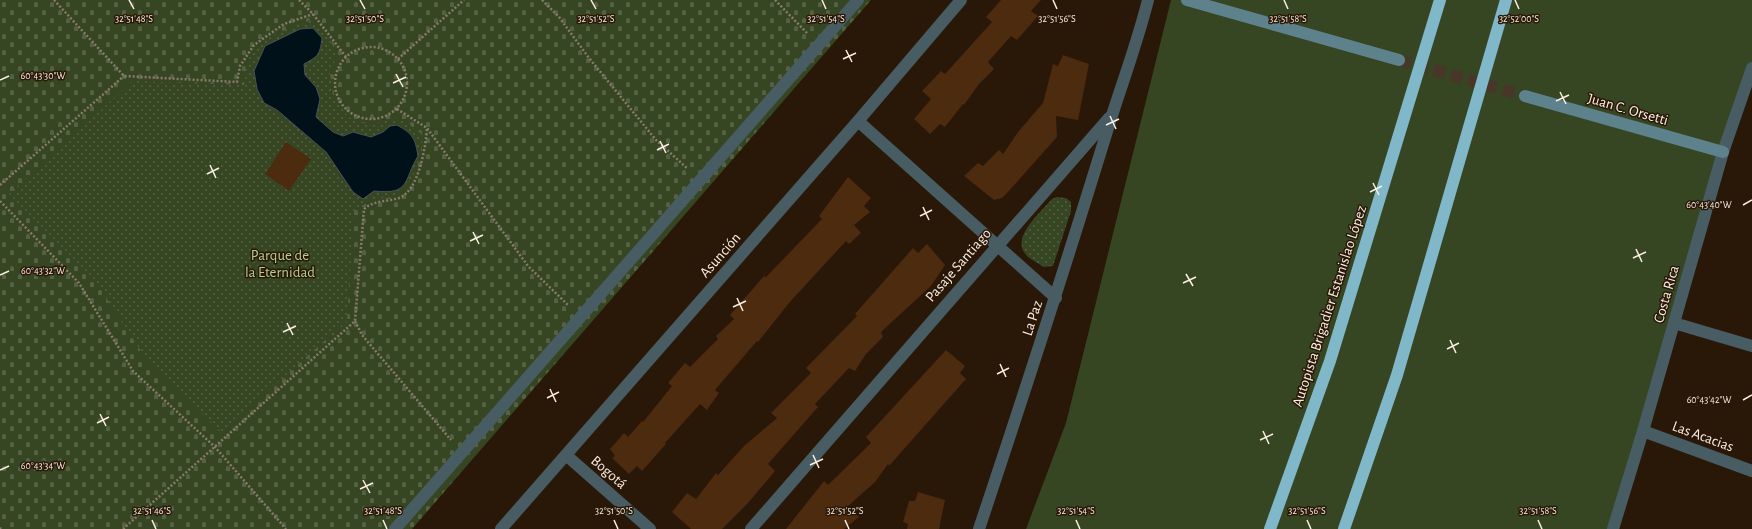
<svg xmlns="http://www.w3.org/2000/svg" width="1752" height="529" font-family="'Alegreya Sans',sans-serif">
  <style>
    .grass { fill: #364623 }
    .cemetery { fill: url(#cemetery-stones) }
    .park { fill: url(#park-dots) }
    .water { fill: #00111a; stroke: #4b5356 }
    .building { fill: #4c2b0f }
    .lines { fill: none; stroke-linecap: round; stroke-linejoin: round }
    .secondary-tunnel { stroke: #483728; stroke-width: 12; stroke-dasharray: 12 6; stroke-linecap: butt }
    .path { stroke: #8a7a6d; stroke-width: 2.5; stroke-dasharray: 2 2; stroke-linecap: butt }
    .lane { stroke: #475d63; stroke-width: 12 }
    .street { stroke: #475d63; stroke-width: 12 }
    .secondary { stroke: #5e828c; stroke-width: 12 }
    .highway { stroke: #80b8c9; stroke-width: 12 }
    .ticks { fill: none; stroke: #fbeee3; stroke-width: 1.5 }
    .labels { text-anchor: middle; stroke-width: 3; stroke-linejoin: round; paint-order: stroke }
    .street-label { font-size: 15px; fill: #fbeee3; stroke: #291707 }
    .park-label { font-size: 15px; fill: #b1d08f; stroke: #291707 }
    .ticks-label { font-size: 10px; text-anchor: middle; fill: #fbeee3; stroke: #291707; stroke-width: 3; stroke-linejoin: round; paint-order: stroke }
  </style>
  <defs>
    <pattern id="cemetery-stones" width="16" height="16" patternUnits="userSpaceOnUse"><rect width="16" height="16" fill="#364623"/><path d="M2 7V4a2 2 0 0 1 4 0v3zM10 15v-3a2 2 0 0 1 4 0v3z" fill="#546143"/></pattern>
    <pattern id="park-dots" width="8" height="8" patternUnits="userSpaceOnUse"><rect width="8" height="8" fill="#364623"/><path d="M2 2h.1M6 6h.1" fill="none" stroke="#546143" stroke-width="1.8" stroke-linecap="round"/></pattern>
  </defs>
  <rect width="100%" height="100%" fill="#291707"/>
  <path class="grass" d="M1171 0H1752V68L1613 529H1026L1066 423Z"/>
  <path class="cemetery" d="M0 0H871L412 529H0Z"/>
  <g class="park">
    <path d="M314 19 337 51 330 74 333 95 348 117 370 125 395 118 406 122 423 135 420 157 411 182 397 197 373 199 354 211 347 321 221 432 148 362 94 279 9 194 133 81 244 85C245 79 244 72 246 66 255 38 289 28 314 19Z"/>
    <path d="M1057 197 1066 198 1071 202V211L1053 266 1044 267C1038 263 1027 258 1024 252 1013 235 1042 211 1052 199Z"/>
  </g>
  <path class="water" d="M313 28 322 38C320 54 319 56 304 64L305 75 316 87 320 99 316 117 333 132 343 136 353 132 371 137 383 132 390 126 397 125C413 134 415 138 418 156 403 181 411 195 374 191L363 199 353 192 326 152 277 110 264 103 257 89 254 71 265 46 300 29Z"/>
  <g class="building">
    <path d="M1001 0H1041L1031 11 1038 16 1017 40 1011 36 988 62 994 69 979 84 964 105 963 104 945 127 940 124 930 134 914 119 931 99 922 91 941 71 945 74 992 22 986 17Z"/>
    <path d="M1063 55 1089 64 1078 120 1056 116 1057 137 1008 192 1002 198 994 200 964 176 978 163 983 166 999 150 1003 154 1018 132 1043 103 1053 64 1058 66Z"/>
    <path d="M286 142 311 159 289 191 265 174Z"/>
    <path d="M848 177 871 198 864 206 870 212 854 225 861 233 849 244 846 241 789 303 758 342 757 341 715 390 719 393 707 410 700 404 665 443 666 444 642 471 637 466 629 474 612 458 615 456 610 449 624 433 628 437 642 421 643 422 672 386 668 383 685 363 690 367 718 339 716 336 734 319 730 315 764 276 766 277 822 219 819 216Z"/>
    <path d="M927 244 945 265 931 286 881 332 883 337 866 354 855 371 849 368 815 404 818 407 768 464 775 471 748 503 722 529H691L672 512 687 493 696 499 716 473 718 475 744 446 777 418 771 413 811 373 806 368 857 316 855 314 913 248 918 253Z"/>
    <path d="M946 350 965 366 960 373 966 379 889 466 888 464 875 482 848 506 859 517 844 529H786L824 481 828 485 871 443 866 437Z"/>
    <path d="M918 492 945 500 939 529H907L908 524 903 522 909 501H915Z"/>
  </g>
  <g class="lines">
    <path class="secondary-tunnel" d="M1399 60 1525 96"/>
    <g class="path">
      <path d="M54 0 124 76 237 82 240 66 254 45 284 24 313 14"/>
      <path d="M299 0 313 14 346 57"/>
      <path d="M542 0 559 17 589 58 656 140 688 169"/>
      <path d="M775 0 807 33"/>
      <circle cx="371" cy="83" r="36"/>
      <path d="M398 59 464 0"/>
      <path d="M397 109 427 128 528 266 569 306"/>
      <path d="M0 185 124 76"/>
      <path d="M0 201 79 283 133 371 215 447 286 529"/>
      <path d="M355 321 362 335 451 440"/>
      <path d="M0 528 1 529"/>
      <path d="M123 529 355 321 364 209C374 200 387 202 399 198 419 191 426 145 427 128"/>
    </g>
    <g class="lane">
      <path d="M1674 323 1752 346"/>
      <path d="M395 529 858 0"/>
    </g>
    <g class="street">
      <path d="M858 121 1056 298"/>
      <path d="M1643 431 1752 471"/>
      <path d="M566 455 650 529"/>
      <path d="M501 529 858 121 961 0"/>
      <path d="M751 529 1109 118"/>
      <path d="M979 529C1022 400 1064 271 1104 141 1118 94 1136 48 1148 0"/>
      <path d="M1613 529 1643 431 1723 152 1752 68"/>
    </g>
    <g class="secondary">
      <path d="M1187 0 1399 60"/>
      <path d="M1525 96 1723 152"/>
    </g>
    <g class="highway">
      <path d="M1270 529 1330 361 1440 0"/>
      <path d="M1344 529 1397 375 1506 0"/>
    </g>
  </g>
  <path class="ticks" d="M129 0 134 9M360 0 365 9M591 0 596 9M822 0 826 9M1053 0 1057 9M1284 0 1288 9M1515 0 1519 9M846 50 852 62M843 59 856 53M396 74 403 87M0 80 9 76M393 83 406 77M1560 92 1566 104M1556 101 1569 95M1110 116 1116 129M1106 125 1119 119M660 141 666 153M657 150 669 144M210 165 216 178M207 174 219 168M1373 183 1379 195M1370 192 1382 186M1743 205 1752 200M923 207 929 220M920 216 932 210M473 232 479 244M470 241 483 235M1636 249 1642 262M1633 258 1646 252M1186 274 1193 286M0 275 9 271M1183 283 1196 277M737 298 743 311M733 307 746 301M287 323 293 335M283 332 296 326M1450 340 1456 353M1447 349 1459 343M1000 364 1006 377M997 374 1009 368M550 389 556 402M547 398 559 392M1743 400 1752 395M100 414 106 426M97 423 109 417M1263 431 1269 444M1260 440 1273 434M813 455 819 468M810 465 823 459M0 470 9 466M363 480 370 493M360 489 373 483M152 520 156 529M383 520 387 529M614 520 618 529M845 520 849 529M1076 520 1080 529M1307 520 1311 529M1538 520 1542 529"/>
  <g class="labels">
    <g class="street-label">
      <text transform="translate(1628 109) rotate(16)" y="5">Juan C. Orsetti</text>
      <text transform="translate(720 255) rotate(-49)" y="5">Asunción</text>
      <text transform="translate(958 265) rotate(-49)" y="5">Pasaje Santiago</text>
      <text transform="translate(1666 294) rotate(-74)" y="5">Costa Rica</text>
      <text transform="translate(1329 306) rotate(-72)" y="5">Autopista Brigadier Estanislao López</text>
      <text transform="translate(1032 318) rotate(-72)" y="5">La Paz</text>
      <text transform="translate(1703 436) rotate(20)" y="5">Las Acacias</text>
      <text transform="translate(609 472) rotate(41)" y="5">Bogotá</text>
    </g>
    <g class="park-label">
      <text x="280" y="260">Parque de<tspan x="280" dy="17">la Eternidad</tspan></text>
    </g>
  </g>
  <g class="ticks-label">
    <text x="134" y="22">32°51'48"S</text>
    <text x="365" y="22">32°51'50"S</text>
    <text x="596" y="22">32°51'52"S</text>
    <text x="826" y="22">32°51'54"S</text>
    <text x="1057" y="22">32°51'56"S</text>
    <text x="1288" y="22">32°51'58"S</text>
    <text x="1519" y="22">32°52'00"S</text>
    <text x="43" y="79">60°43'30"W</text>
    <text x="1709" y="208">60°43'40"W</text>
    <text x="43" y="274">60°43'32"W</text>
    <text x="1709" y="403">60°43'42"W</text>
    <text x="43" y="469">60°43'34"W</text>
    <text x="152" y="514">32°51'46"S</text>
    <text x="383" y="514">32°51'48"S</text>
    <text x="614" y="514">32°51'50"S</text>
    <text x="845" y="514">32°51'52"S</text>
    <text x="1076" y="514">32°51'54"S</text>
    <text x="1307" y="514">32°51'56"S</text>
    <text x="1538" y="514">32°51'58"S</text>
  </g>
</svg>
